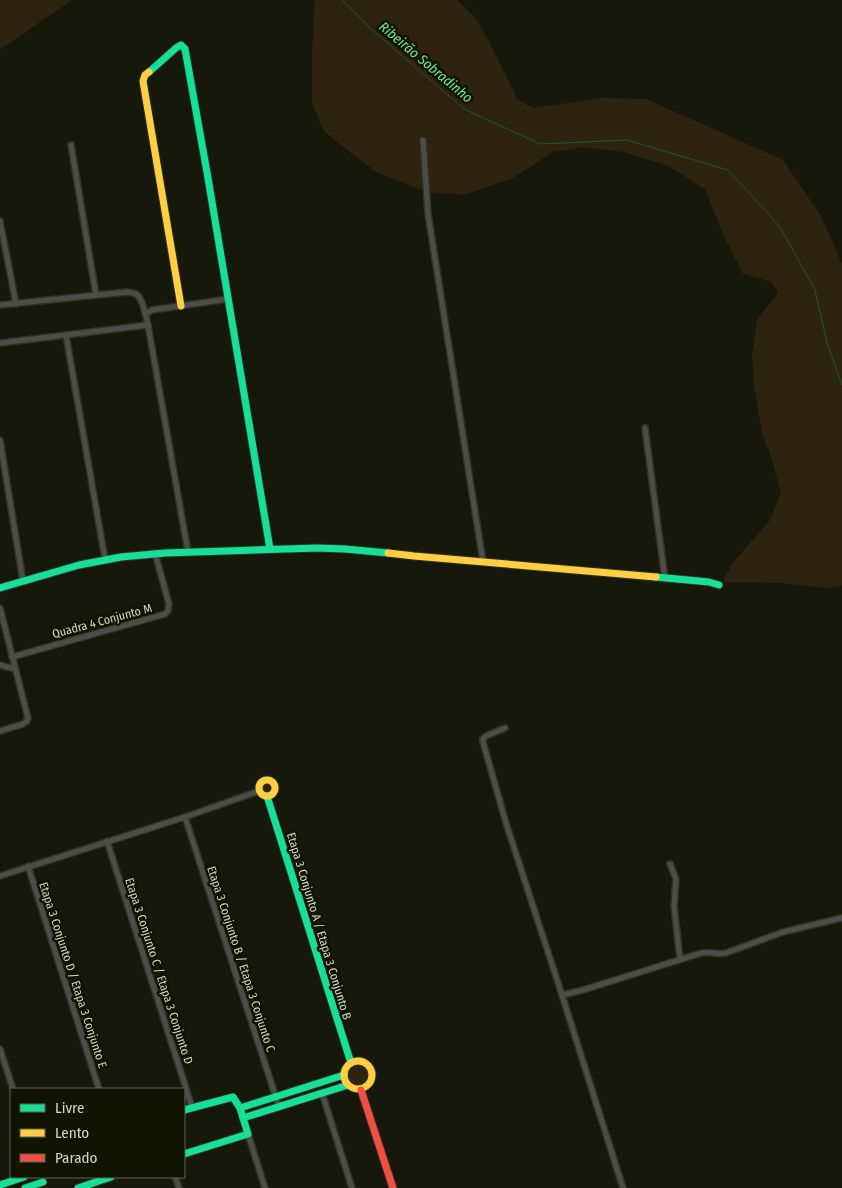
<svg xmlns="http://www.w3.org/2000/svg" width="842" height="1188" font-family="'Fira Sans Condensed',sans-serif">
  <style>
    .green { fill: #2e230e }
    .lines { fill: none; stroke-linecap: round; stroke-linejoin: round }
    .stream { stroke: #175734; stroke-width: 1 }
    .street-casing { stroke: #30322a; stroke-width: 8 }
    .fast-casing { stroke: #30322a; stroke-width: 9 }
    .slow-casing { stroke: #30322a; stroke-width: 9 }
    .jam-casing { stroke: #30322a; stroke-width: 9 }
    .street { stroke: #4c4e45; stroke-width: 5 }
    .fast { stroke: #16e098; stroke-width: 7 }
    .slow { stroke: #ffcf43; stroke-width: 7 }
    .jam { stroke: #f24e42; stroke-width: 7 }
    .labels { text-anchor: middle; stroke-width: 5; stroke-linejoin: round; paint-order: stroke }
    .street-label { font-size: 12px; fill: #d4d8c8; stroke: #101400 }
    .water-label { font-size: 14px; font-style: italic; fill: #71e6a1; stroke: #101400 }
  </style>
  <rect width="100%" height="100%" fill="#16180b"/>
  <g class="green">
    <path d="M0 0H72L4 47 0 49Z"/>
    <path d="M315 0H457L475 17 495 53 517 99 533 108 601 98 646 99 783 160 821 216 842 264V586L826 588 780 583 723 582 732 564 770 520 781 493 771 457 762 432 754 386 752 356 757 320 778 293 772 282 743 274 722 232 705 189 668 166 624 152 583 147 553 152 513 178 464 195 427 192 376 172 342 146 323 130 312 102V50Z"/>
    <circle cx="267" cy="788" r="7"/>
    <circle cx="358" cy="1075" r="12"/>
  </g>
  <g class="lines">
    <path class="stream" d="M342 0 370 28 464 109 540 144 627 140 728 170 780 227 815 290 827 343 842 385"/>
    <g class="street-casing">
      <g id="street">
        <path d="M423 140 428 214 483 562"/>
        <path d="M71 145 96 295"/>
        <path d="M0 221 16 304"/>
        <path d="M0 305 127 292C130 292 133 293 136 294 143 298 146 317 148 325L188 552"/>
        <path d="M146 314 152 310 228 299"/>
        <path d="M66 335 105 559"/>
        <path d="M0 343 148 325"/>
        <path d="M645 428 665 579"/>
        <path d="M0 440 23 581"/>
        <path d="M0 608 28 718 27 721 23 724 0 731"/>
        <path d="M12 657 165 614 168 611 169 604 155 553"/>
        <path d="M0 665 15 669"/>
        <path d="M505 728 486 736 483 739V742L506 823 562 995 623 1188"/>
        <path d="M185 817 279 1107"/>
        <path d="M107 841 192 1107"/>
        <path d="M670 864 676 879 674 906 680 959"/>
        <path d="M28 866 99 1089"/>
        <path d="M0 876 185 817 259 791"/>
        <path d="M562 995 583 990 698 954C709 950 715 955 726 953L783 932 842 918"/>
        <path d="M0 1049 13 1089"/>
        <path d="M322 1093 352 1188"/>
        <path d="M248 1134 265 1188"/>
        <path d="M175 1177 179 1188"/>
      </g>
    </g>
    <g class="fast-casing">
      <g id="fast">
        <path d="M149 72 176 48 181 45 185 49 208 178 270 549"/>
        <path d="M656 577 709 582 719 585"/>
        <path d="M0 588 79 565 121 557 165 553 318 548 345 549 388 553"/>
        <path d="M267 796 351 1063"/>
        <path d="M240 1108 344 1075"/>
        <path d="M184 1110 233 1097 240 1108 248 1134 184 1154"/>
        <path d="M243 1118 348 1085"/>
        <path d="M0 1185 24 1177"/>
        <path d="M25 1188 43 1182"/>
        <path d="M78 1188 111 1177"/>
      </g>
    </g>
    <g class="slow-casing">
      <g id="slow">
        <path d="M149 72 145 75 143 81 181 306"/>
        <path d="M388 553 414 556 656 577"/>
        <circle cx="267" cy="788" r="8"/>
        <circle cx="358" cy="1075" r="14"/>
      </g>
    </g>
    <g class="jam-casing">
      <path id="jam" d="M361 1090 393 1188"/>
    </g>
    <use href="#street" class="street"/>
    <use href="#fast" class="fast"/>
    <use href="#slow" class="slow"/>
    <use href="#jam" class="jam"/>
  </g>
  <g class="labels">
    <g class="street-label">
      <text transform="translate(102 621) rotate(-15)" y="4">Quadra 4 Conjunto M</text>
      <text transform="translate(319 926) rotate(73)" y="4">Etapa 3 Conjunto A / Etapa 3 Conjunto B</text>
      <text transform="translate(241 959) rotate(72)" y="4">Etapa 3 Conjunto B / Etapa 3 Conjunto C</text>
      <text transform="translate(159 971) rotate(72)" y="4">Etapa 3 Conjunto C / Etapa 3 Conjunto D</text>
      <text transform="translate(73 975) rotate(72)" y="4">Etapa 3 Conjunto D / Etapa 3 Conjunto E</text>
    </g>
    <g class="water-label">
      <text transform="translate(426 62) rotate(40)" y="5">Ribeirão Sobradinho</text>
    </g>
  </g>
  <rect x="10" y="1088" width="175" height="90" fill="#101400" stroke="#5e6250"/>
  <rect x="20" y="1104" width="25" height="8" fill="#16e098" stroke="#5e6250"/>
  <text x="55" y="1113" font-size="15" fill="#d4d8c8">Livre</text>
  <rect x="20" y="1129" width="25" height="8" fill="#ffcf43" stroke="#5e6250"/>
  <text x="55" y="1138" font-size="15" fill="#d4d8c8">Lento</text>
  <rect x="20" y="1154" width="25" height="8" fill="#f24e42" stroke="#5e6250"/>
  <text x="55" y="1163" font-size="15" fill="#d4d8c8">Parado</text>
</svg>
